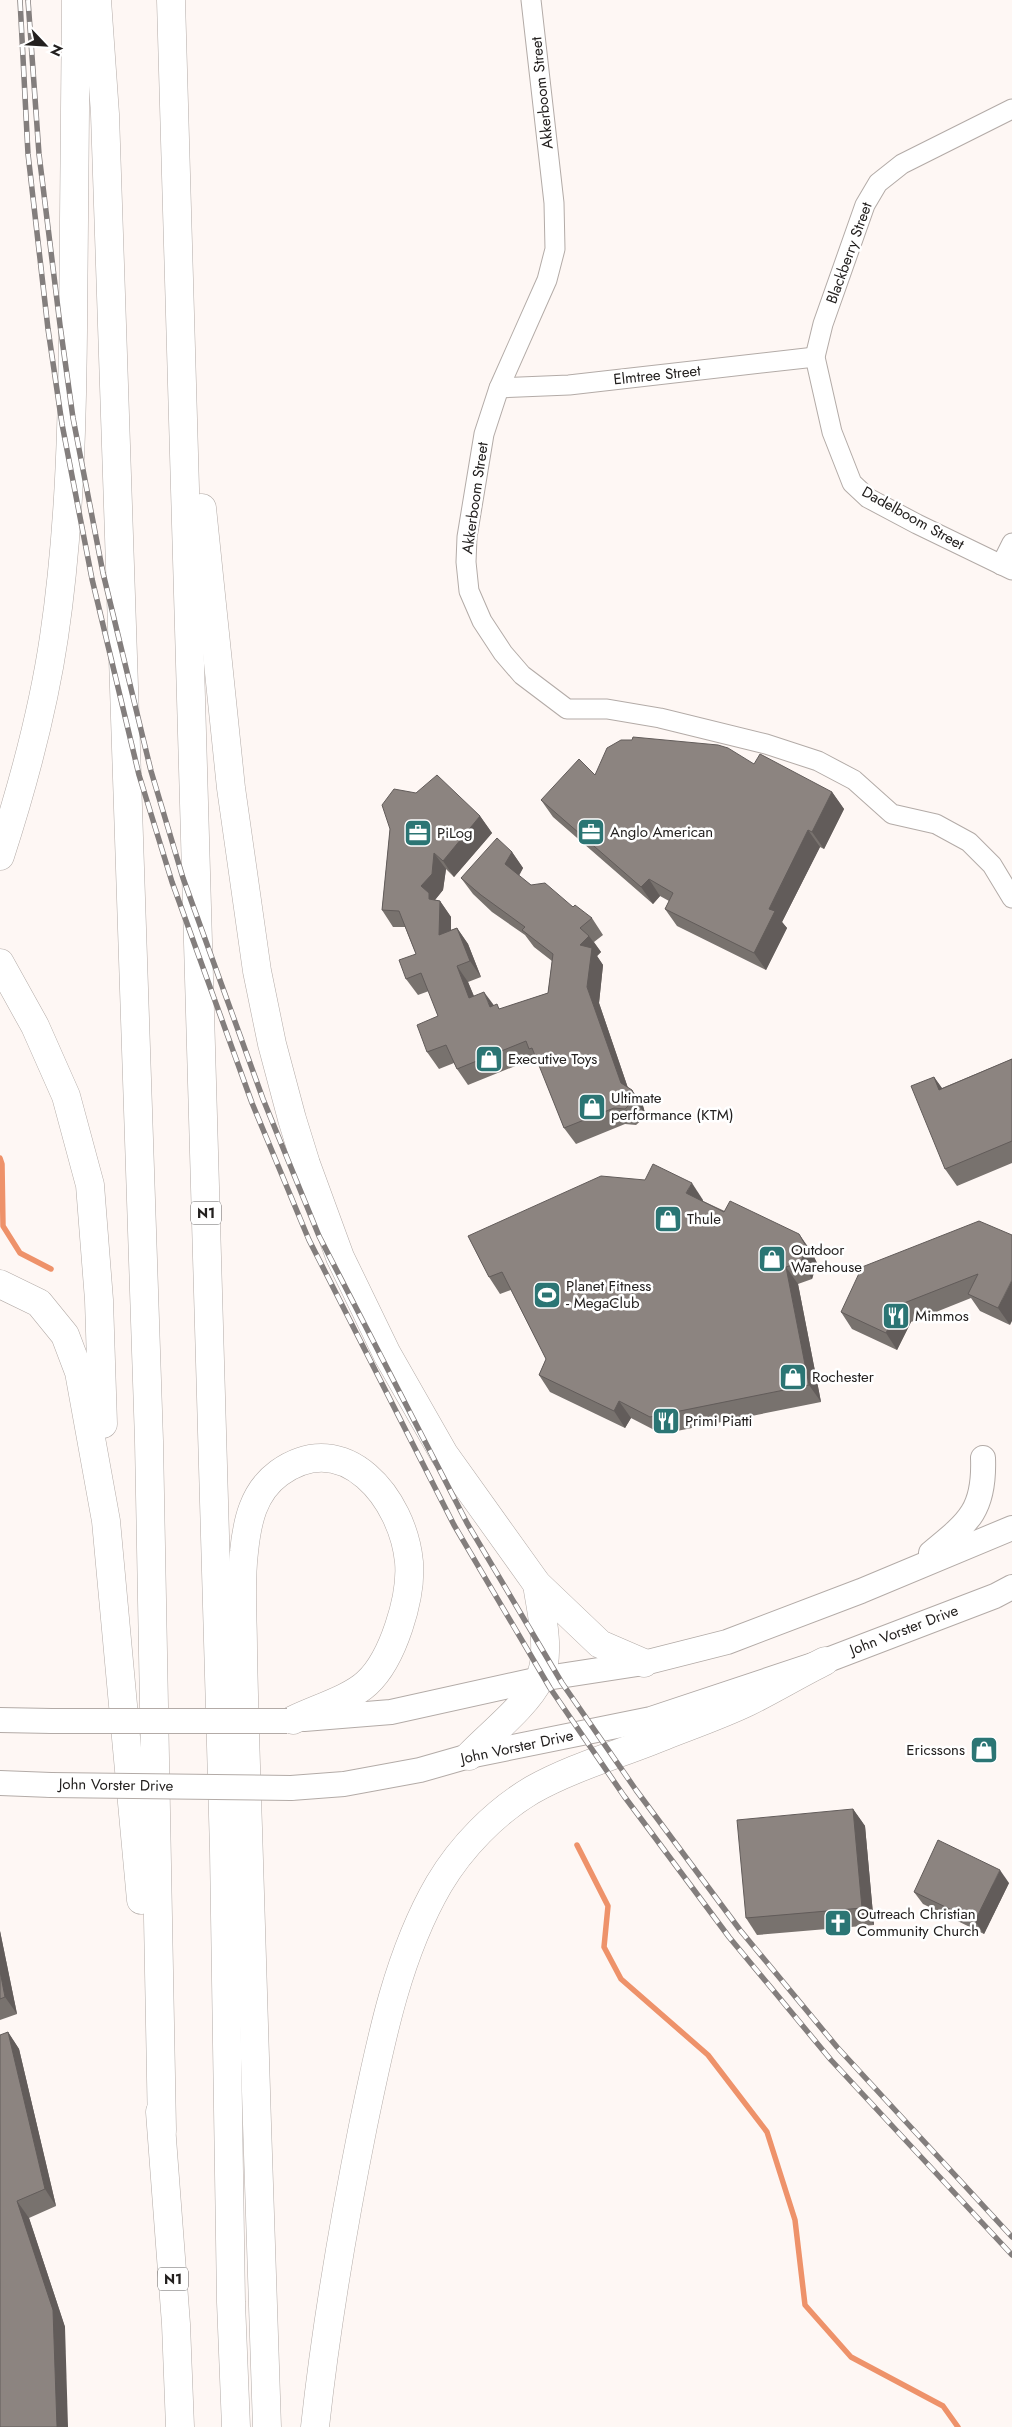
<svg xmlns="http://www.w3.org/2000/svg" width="1012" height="2427" font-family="Jost,sans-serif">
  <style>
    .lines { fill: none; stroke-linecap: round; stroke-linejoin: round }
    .stream { stroke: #ee926a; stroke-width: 5.5 }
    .minor-casing { stroke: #b3aba7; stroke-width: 21 }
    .major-casing { stroke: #b3aba7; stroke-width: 26 }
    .highway-casing { stroke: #b3aba7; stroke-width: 29 }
    .minor { stroke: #fff; stroke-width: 19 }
    .major { stroke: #fff; stroke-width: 24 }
    .highway { stroke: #fff; stroke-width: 28 }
    .rail-casing { stroke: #837e7d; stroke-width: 5.5 }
    .rail { stroke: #fff; stroke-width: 4; stroke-dasharray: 11; stroke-linecap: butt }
    .major-bridge-casing { stroke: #b3aba7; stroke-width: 26; stroke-linecap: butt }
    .major-bridge { stroke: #fff; stroke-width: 24 }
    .wall { fill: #78726e }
    .shaded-wall { fill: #625c5a }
    .building { fill: #8c8480; stroke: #625c5a }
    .labels { text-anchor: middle; stroke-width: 5; stroke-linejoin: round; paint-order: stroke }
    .shield { fill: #fff; stroke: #656362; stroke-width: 1 }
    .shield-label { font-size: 14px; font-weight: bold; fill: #23201f }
    .street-label { font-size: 15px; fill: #23201f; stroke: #fff }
    .poi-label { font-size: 15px; fill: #23201f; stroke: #fff; text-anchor: start }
  </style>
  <rect width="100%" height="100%" fill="#fef7f4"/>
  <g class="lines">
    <g class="stream">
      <path d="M0 1158 2 1164 3 1226 20 1253 51 1269"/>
      <path d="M577 1845 608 1906 604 1947 621 1979 708 2055 767 2132 795 2220 805 2305 851 2357 943 2406 958 2427"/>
    </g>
    <g class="minor-casing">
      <g id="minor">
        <path d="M531 0 554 203 555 249 547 280 499 388 484 434 467 537 466 562 469 591 482 621 503 653 522 675 567 709H607L660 718 766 744 818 761 854 780 892 814 936 824 969 842 992 865 1012 898"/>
        <path d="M1012 109 902 164 878 183 865 205 823 324 815 357 832 432 852 483 868 498 917 524 1012 570"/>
        <path d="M499 388 569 385 815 357"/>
        <path d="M1001 565 1012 543"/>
      </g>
    </g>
    <g class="major-casing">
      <g id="major">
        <path d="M931 1553C969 1522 985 1510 983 1458"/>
        <path d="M304 1719 391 1712 540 1679 644 1663 727 1642 861 1591 1012 1528"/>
        <path d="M0 1720 52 1721"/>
        <path d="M0 1783 51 1785"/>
        <path d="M291 1788 344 1784 420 1770 469 1756 651 1719 825 1661 995 1596 1012 1587"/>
      </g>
    </g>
    <g class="highway-casing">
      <g id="highway">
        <path d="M97 0 105 114 149 1441 162 2130"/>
        <path d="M171 0 224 1850 231 2302 236 2427"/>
        <path d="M202 508 231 788 257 971 272 1044 292 1119 306 1164 340 1257 387 1354 444 1454 537 1584 600 1644 644 1663"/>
        <path d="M0 856C23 785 43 712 54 637 69 536 72 433 73 330 75 220 76 110 76 0"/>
        <path d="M0 963 35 1026 66 1096 90 1185 99 1300 103 1424"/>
        <path d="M0 1284 39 1303 65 1335 79 1372 106 1521 141 1900"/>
        <path d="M469 1756C489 1735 527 1705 539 1680 552 1654 541 1612 537 1584"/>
        <path d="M160 2112 176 2324 180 2427"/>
        <path d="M267 2427C261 2227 253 2028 248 1828 246 1768 244 1708 243 1649 243 1617 240 1584 244 1552 247 1522 253 1492 279 1473 345 1426 403 1499 409 1562 412 1597 393 1659 367 1683 350 1699 315 1709 293 1720"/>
        <path d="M315 2427C326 2326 343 2226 363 2126 380 2044 397 1956 439 1884 461 1847 495 1812 532 1790 573 1767 620 1754 664 1736 692 1725 721 1715 748 1702 774 1689 799 1674 825 1661"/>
      </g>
    </g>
    <use href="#minor" class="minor"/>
    <use href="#major" class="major"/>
    <use href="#highway" class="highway"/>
    <g class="rail-casing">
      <g id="rail">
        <path d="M20 0 28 154 48 329 62 424 92 579 139 775 172 882 252 1103 309 1240 454 1525 550 1688 624 1796 729 1937 831 2060 1012 2255"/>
        <path d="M28 0 39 154 60 325 73 418 103 573 151 771 183 878 263 1099 319 1236 467 1523 562 1683 636 1790 740 1930 837 2047 1012 2237"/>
      </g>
    </g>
    <use href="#rail" class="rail"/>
    <g class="major-bridge-casing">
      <g id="major-bridge">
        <path d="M52 1721H287"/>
        <path d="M51 1785 291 1788"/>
      </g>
    </g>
    <use href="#major-bridge" class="major-bridge"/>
  </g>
  <g class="wall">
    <path d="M754 764 832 792 844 809 824 849 820 847 782 922 787 928 766 970 677 926 665 909 669 901 660 896 653 904 553 817 541 800 595 775Z"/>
    <path d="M480 816 492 833 454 877 446 869 443 890 435 900 440 901 451 917V930L457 928 468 944 481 977 468 982 474 996 500 1009 548 993 552 961 534 947 525 935 492 912 473 894 461 878 512 852 523 868 519 876 531 885 573 907 592 918 603 935 594 942 601 952 597 956 603 965 599 1003 628 1088 632 1090 643 1106 646 1116 636 1125 625 1124 576 1144 564 1128 538 1061 535 1058 468 1085 457 1069 454 1063 439 1069 427 1052 438 1016 429 991 418 995 406 979 416 954 405 927H393L382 910 390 829Z"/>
    <path d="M1012 1059V1163L957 1186 945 1169 934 1077 942 1088Z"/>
    <path d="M703 1200V1201L811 1251 817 1263 812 1279 798 1284 821 1402 662 1434 631 1418 625 1428 550 1392 539 1375 546 1359 511 1290 500 1294 489 1277 468 1236Z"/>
    <path d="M979 1221 1010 1325 980 1311 971 1298 911 1322 897 1350 852 1329 841 1312Z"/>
    <path d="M853 1809 865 1826 874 1925 757 1935 746 1918Z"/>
    <path d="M1009 1883 984 1934 923 1904 914 1892Z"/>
    <path d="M0 1931 17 2014 0 2020Z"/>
    <path d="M8 2032 19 2049 56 2206 29 2218 65 2327 0 2427Z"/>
  </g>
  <g class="shaded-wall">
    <path d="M832 792 844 809 824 849 812 832Z"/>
    <path d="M480 816 492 833 454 877 443 861Z"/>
    <path d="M808 830 820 847 782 922 787 928 766 970 754 953 769 909Z"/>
    <path d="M512 852 523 868 516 880 505 864Z"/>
    <path d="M434 853 446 869 443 890 434 901H440L451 917V951L439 935 429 899 421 886Z"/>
    <path d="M649 879 660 896 653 904 641 887Z"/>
    <path d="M457 928 468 944 481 977 470 961Z"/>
    <path d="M589 936 601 952 597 956 603 965 599 1003 632 1100 621 1083 587 987 580 945Z"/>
    <path d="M457 966 468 982 481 1014 469 998Z"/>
    <path d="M484 992 496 1008 490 1007Z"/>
    <path d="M934 1077 946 1094 939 1090Z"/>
    <path d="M632 1090 643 1106 646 1116 635 1099Z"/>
    <path d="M692 1183 703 1200 698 1210 686 1193Z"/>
    <path d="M799 1234 811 1251 817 1263 812 1279 801 1262Z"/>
    <path d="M786 1267 798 1284 821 1402 809 1385Z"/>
    <path d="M1012 1280V1321L1010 1325 998 1308Z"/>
    <path d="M899 1305 911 1322 897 1350 886 1333Z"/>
    <path d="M619 1401 631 1418 625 1428 614 1411Z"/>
    <path d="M853 1809 865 1826 874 1925 862 1908Z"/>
    <path d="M1000 1870 1009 1883 984 1934 975 1921Z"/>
    <path d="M0 1931 17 2014 5 1997 0 1971Z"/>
    <path d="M8 2032 19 2049 56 2206 45 2189Z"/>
    <path d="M17 2201 29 2218 65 2327 68 2427H57Z"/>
  </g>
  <g class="building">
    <path d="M633 737 718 745 728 748 754 764 760 754 832 792 812 832 808 830 769 909 775 911 754 953 665 909 673 893 649 879 641 887 541 800 579 759 595 775 607 748 621 740H632Z"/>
    <path d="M437 775 480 816 443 861 434 853 432 874 421 886 429 893V899L440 901 439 935 457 928 470 961 457 966 469 998 484 992 490 1007 497 1004 499 1009 548 993 553 954 522 930 525 927 481 895 461 878 497 838 512 852 505 864 531 885 545 883 573 907 575 905 592 918 580 928 589 936 580 945 592 948 587 987 621 1083 632 1090 635 1099 625 1109 614 1108 564 1128 532 1048 529 1049 526 1041 457 1069 446 1045 427 1052 417 1025 438 1016 421 973 406 979 399 960 416 954 399 911 382 910 390 829 382 805 394 789 416 793Z"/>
    <path d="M1012 1059V1141L945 1169 911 1086 934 1077 939 1090Z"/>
    <path d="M653 1164 692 1183 686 1193 724 1212 730 1201 799 1234 806 1246 801 1262 786 1267 809 1385 650 1417 619 1401 614 1411 539 1375 546 1359 502 1272 489 1277 468 1236 601 1176 645 1180Z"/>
    <path d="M979 1221 1012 1235V1280L998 1308 968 1294 978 1274 899 1305 886 1333 841 1312 862 1267Z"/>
    <path d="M853 1809 862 1908 746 1918 737 1820Z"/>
    <path d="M938 1840 1000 1870 975 1921 914 1892Z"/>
    <path d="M0 1971 5 1997 0 1999Z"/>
    <path d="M8 2032 45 2189 17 2201 53 2310 57 2427H0V2035Z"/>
  </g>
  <defs>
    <g id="office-square" transform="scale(1.4375)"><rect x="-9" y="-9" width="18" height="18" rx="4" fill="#2b7574" stroke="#fff"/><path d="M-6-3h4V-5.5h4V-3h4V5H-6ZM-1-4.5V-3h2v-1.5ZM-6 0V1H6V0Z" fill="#fff"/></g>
    <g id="shop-square" transform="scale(1.4375)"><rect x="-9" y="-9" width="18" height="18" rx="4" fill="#2b7574" stroke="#fff"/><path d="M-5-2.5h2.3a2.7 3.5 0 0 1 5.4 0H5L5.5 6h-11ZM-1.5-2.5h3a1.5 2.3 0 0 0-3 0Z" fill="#fff"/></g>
    <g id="stadium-square" transform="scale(1.4375)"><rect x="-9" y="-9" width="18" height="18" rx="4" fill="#2b7574" stroke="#fff"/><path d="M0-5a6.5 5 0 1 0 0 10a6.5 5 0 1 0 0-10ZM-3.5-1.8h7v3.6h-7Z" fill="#fff"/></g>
    <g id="restaurant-square" transform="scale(1.4375)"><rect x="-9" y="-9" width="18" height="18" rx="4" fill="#2b7574" stroke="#fff"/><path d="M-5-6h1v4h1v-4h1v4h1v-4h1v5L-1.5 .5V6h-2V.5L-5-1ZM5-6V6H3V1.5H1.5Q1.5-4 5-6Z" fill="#fff"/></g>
    <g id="church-square" transform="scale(1.4375)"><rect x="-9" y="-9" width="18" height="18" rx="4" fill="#2b7574" stroke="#fff"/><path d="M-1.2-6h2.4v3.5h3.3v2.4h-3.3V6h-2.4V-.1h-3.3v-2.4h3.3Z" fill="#fff"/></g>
  </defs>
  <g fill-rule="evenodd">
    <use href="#office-square" x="591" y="832"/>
    <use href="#office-square" x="418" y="833"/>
    <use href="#shop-square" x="489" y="1059"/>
    <use href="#shop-square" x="592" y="1107"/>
    <use href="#shop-square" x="668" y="1219"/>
    <use href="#shop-square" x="772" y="1259"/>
    <use href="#stadium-square" x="547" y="1295"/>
    <use href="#restaurant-square" x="896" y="1316"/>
    <use href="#shop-square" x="793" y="1377"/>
    <use href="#restaurant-square" x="666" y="1421"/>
    <use href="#shop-square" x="984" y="1750"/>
    <use href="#church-square" x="838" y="1923"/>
  </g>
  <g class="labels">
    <g class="shield">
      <rect x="191" y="1201.5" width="30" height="23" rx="4"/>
      <rect x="158" y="2267.5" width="30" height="23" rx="4"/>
    </g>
    <g class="shield-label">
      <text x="206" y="1218">N1</text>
      <text x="173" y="2284">N1</text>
    </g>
    <g class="street-label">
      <text transform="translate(542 93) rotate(-96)" y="5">Akkerboom Street</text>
      <text transform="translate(849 253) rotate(-70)" y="5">Blackberry Street</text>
      <text transform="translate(657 375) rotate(-6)" y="5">Elmtree Street</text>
      <text transform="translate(475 498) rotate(-82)" y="5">Akkerboom Street</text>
      <text transform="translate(913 518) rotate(29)" y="5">Dadelboom Street</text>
      <text transform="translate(904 1630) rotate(-21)" y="5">John Vorster Drive</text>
      <text transform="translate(517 1747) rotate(-12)" y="5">John Vorster Drive</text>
      <text transform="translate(116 1785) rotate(1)" y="5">John Vorster Drive</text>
    </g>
    <g class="poi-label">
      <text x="610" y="837">Anglo American</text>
      <text x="437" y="838">PiLog</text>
      <text x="508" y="1064">Executive Toys</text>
      <text x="611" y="1103">Ultimate<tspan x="611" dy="17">performance (KTM)</tspan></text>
      <text x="687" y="1224">Thule</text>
      <text x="791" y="1255">Outdoor<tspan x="791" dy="17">Warehouse</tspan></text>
      <text x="566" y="1291">Planet Fitness<tspan x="566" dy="17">- MegaClub</tspan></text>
      <text x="915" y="1321">Mimmos</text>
      <text x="812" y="1382">Rochester</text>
      <text x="685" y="1426">Primi Piatti</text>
      <text x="965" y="1755" text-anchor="end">Ericssons</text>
      <text x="857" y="1919">Outreach Christian<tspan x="857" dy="17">Community Church</tspan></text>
    </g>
  </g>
  <g transform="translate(45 45) rotate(115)" stroke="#ffffff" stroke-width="4" paint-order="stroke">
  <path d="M0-4L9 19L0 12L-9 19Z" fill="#23201f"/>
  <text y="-8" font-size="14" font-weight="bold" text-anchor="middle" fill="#23201f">N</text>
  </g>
</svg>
